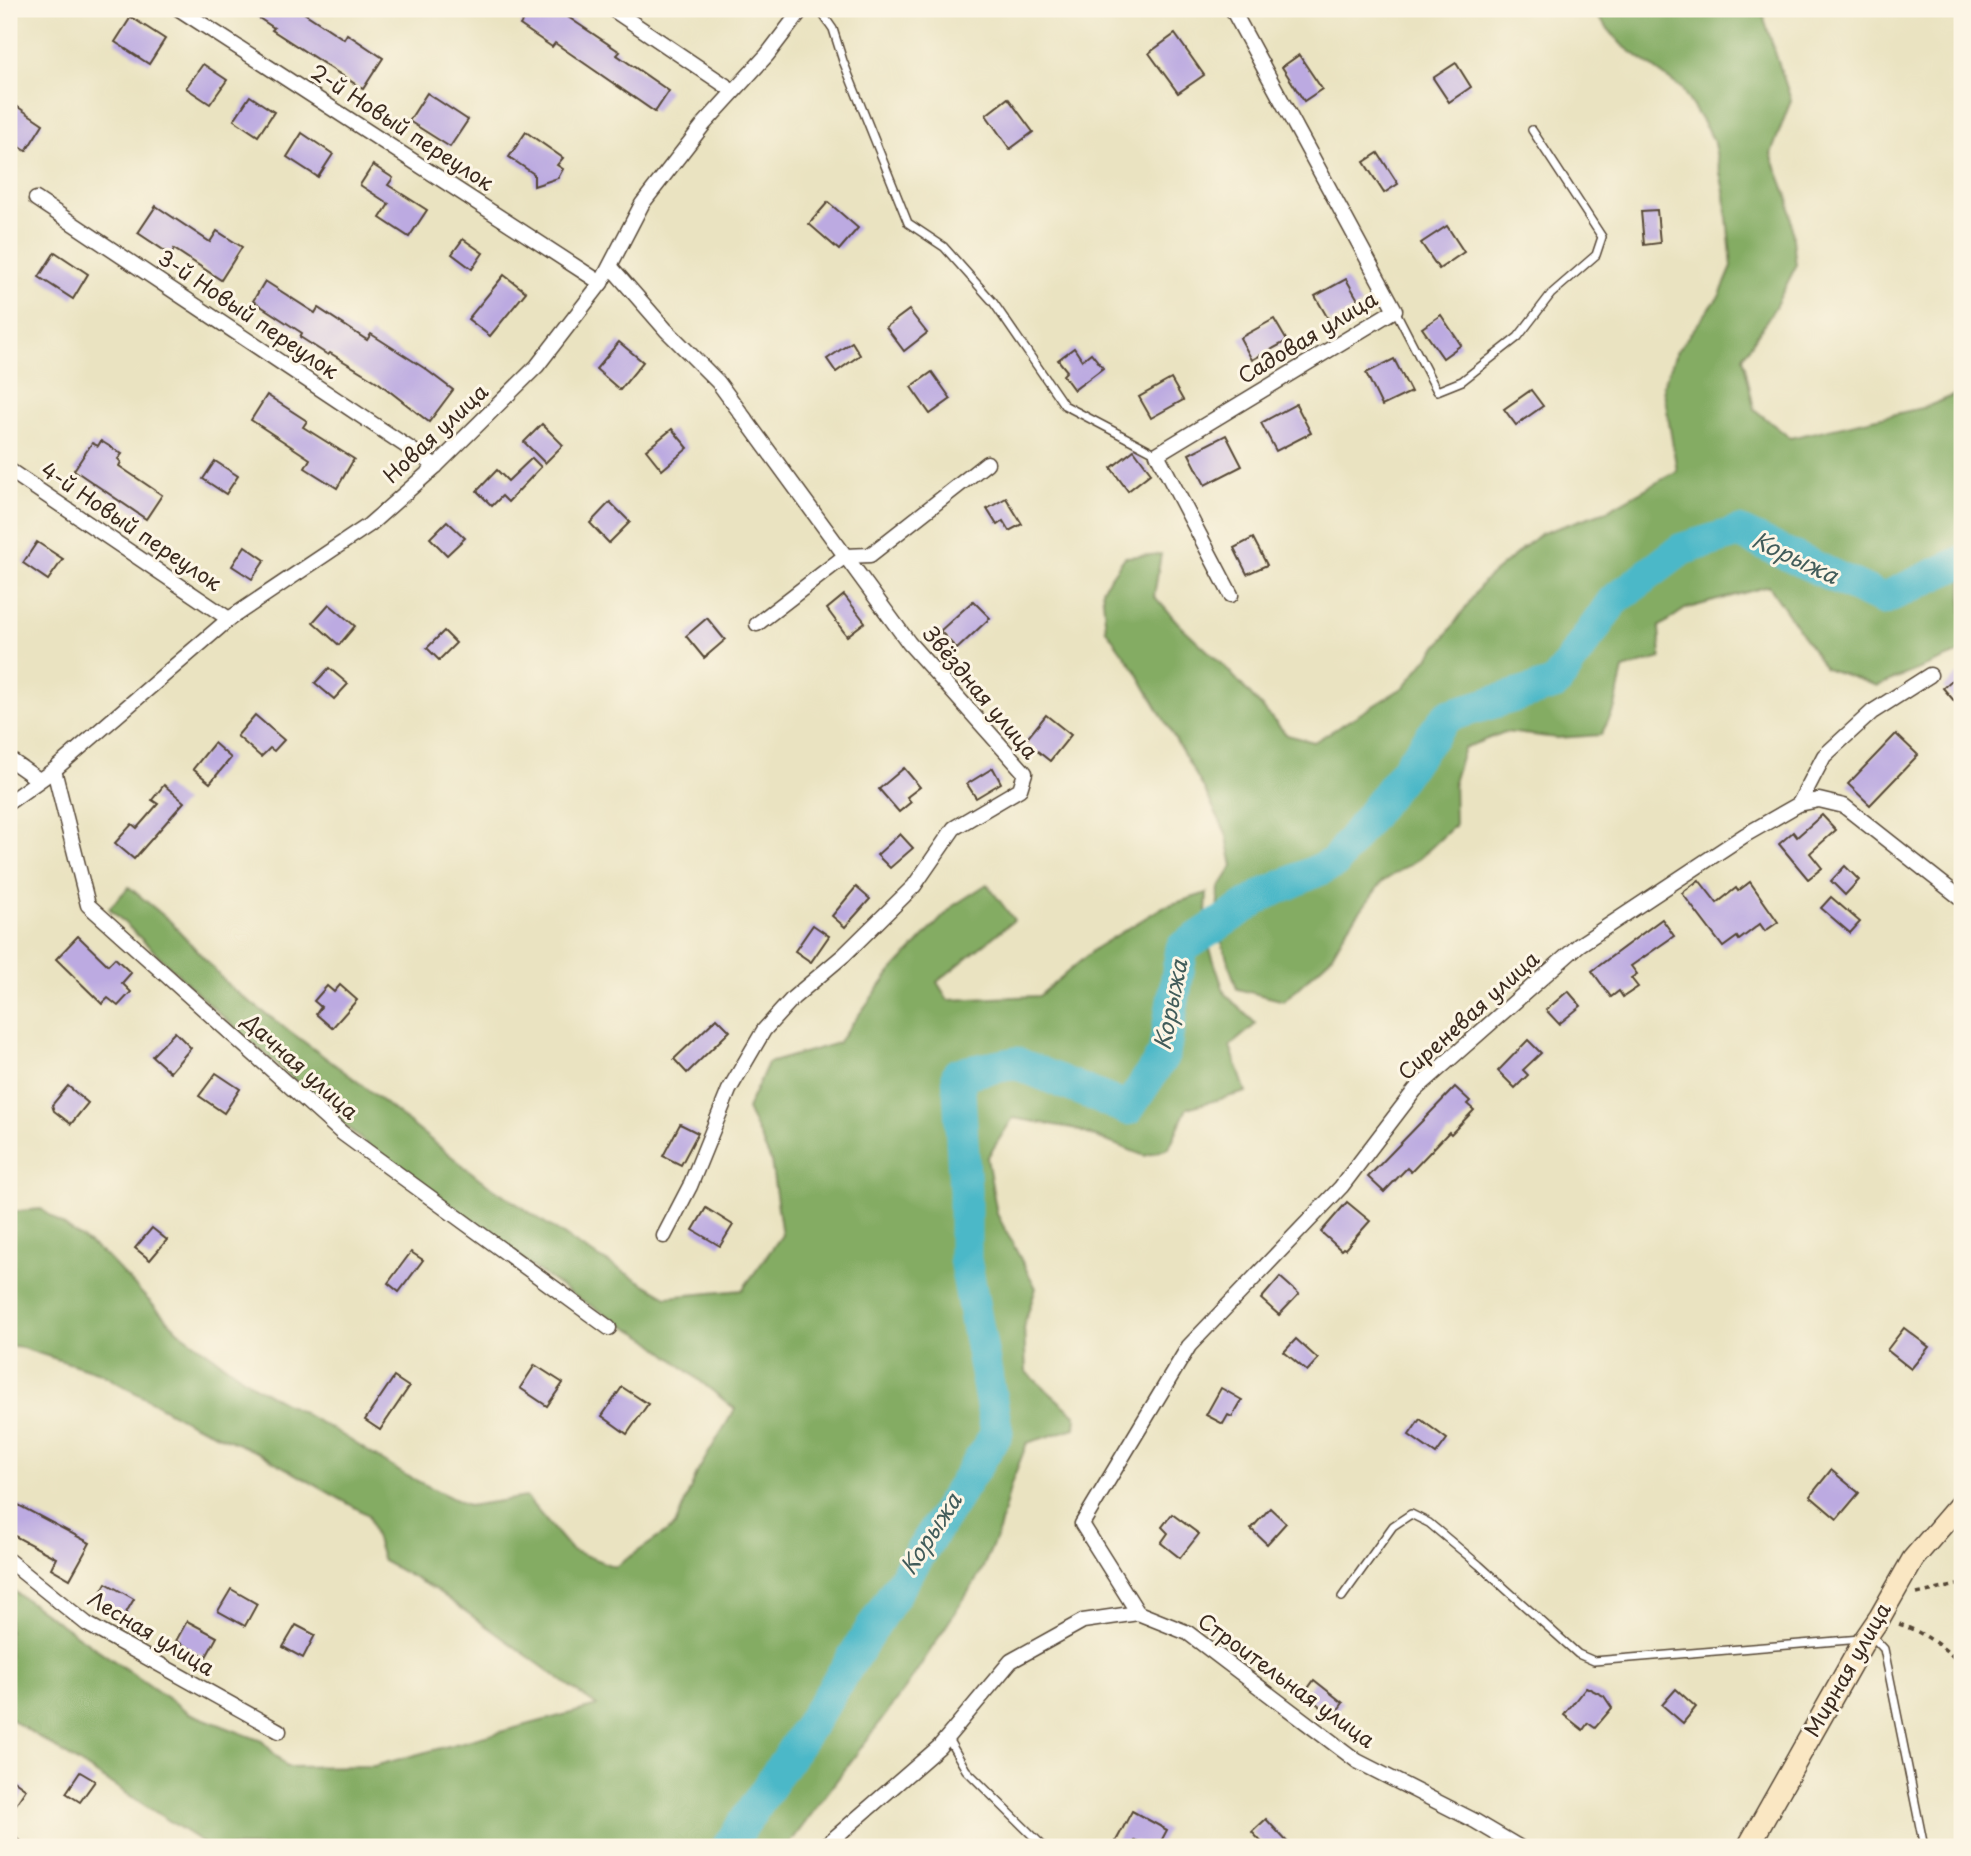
<svg xmlns="http://www.w3.org/2000/svg" width="1971" height="1856" font-family="'Playpen Sans',sans-serif">
  <style>
    .forest { fill: #84ac63; stroke: #606b40; stroke-width: 2 }
    .lines { fill: none; stroke-linecap: round; stroke-linejoin: round }
    .river { stroke: #4cb8c8; stroke-width: 33 }
    .building { fill: #bcaae1 }
    .lane-casing { stroke: #554636; stroke-width: 10 }
    .street-casing { stroke: #554636; stroke-width: 17 }
    .secondary-casing { stroke: #554636; stroke-width: 24 }
    .path { stroke: #554636; stroke-width: 3.5; stroke-dasharray: 5 5; stroke-linecap: butt }
    .lane { stroke: #fff; stroke-width: 7 }
    .street { stroke: #fff; stroke-width: 14 }
    .secondary { stroke: #fae7c3; stroke-width: 21 }
    .labels { text-anchor: middle; stroke-width: 6; stroke-linejoin: round; paint-order: stroke }
    .street-label { font-size: 21px; fill: #3b2a1e; stroke: #fcf5e5 }
    .water-label { font-size: 23px; font-style: italic; fill: #415c5a; stroke: #fcf5e5 }
  </style>
  <rect width="100%" height="100%" fill="#fcf5e5"/>
  <filter id="ink" filterUnits="userSpaceOnUse"><feTurbulence type="fractalNoise" baseFrequency=".0143" numOctaves="2"/><feDisplacementMap in="SourceGraphic" scale="14" xChannelSelector="R" yChannelSelector="G"/><feConvolveMatrix kernelMatrix="1 2 1 2 8 2 1 2 1" color-interpolation-filters="sRGB"/></filter>
  <filter id="wash" filterUnits="userSpaceOnUse"><feTurbulence type="fractalNoise" baseFrequency=".00686" numOctaves="4" result="noise"/><feDisplacementMap in="SourceGraphic" scale="28" xChannelSelector="R" yChannelSelector="G"/><feGaussianBlur stdDeviation="1.57" result="paint"/><feColorMatrix in="noise" values="0 0 0 0 0 0 0 0 0 0 0 0 0 0 0 0 0 1.4 0 .05"/><feComposite in="paint" operator="in"/></filter>
  <g filter="url(#wash)">
    <rect width="100%" height="100%" fill="#eae3c1"/>
    <g class="forest">
      <path d="M1591 9H1763L1765 22 1791 100 1771 154 1789 201 1796 266 1775 307 1743 357 1754 409 1790 438 1926 407 1962 392V652L1877 686 1825 668 1769 586 1685 609 1659 627 1661 658 1623 669 1615 707 1601 735 1557 738 1505 732 1464 748 1454 779 1455 825 1420 858 1382 882 1346 930 1330 958 1284 1001 1237 989 1216 924 1219 888 1233 866 1226 833 1204 789 1136 671 1106 630 1102 589 1125 557 1161 554 1154 596 1179 624 1227 669 1287 735 1314 742 1404 687 1445 637 1484 581 1540 534 1606 511 1677 471 1663 386 1677 351 1720 295 1732 267 1725 196 1713 139 1681 88 1622 45Z"/>
      <path d="M987 884 1014 920 937 982 948 1000 1039 996 1096 948 1163 907 1207 893 1205 934 1225 994 1256 1024 1230 1046 1246 1092 1187 1108 1169 1148 1145 1156 1072 1128 1013 1118 987 1158 997 1214 1036 1288 1024 1325 1026 1372 1076 1416 1075 1428 1027 1443 1011 1484 999 1531 980 1574 907 1686 787 1847H210L9 1718V1588L189 1713 262 1741 287 1767 374 1766 597 1706 436 1590 383 1561 368 1515 257 1452 190 1423 100 1373 16 1346 9 1347V1212L41 1209 106 1256 177 1330 256 1387 339 1433 405 1475 468 1506 526 1497 571 1550 615 1567 675 1526 698 1471 735 1409 648 1339 573 1295 410 1183 211 1006 109 908 129 887 170 921 231 988 353 1078 480 1179 581 1247 667 1297 742 1290 782 1235 771 1161 747 1109 768 1063 838 1043 890 973 953 906Z"/>
    </g>
    <g class="lines">
      <path class="river" d="M728 1847 813 1720 997 1433 965 1259V1189L958 1074 1016 1063 1128 1109 1164 1054 1182 948 1265 894 1334 863 1447 716 1555 684 1613 601 1682 549 1739 532 1883 599 1962 562"/>
    </g>
    <g id="blocks">
      <g class="building">
        <path d="M245 9H298L344 39 347 34 383 58 363 89 272 30 274 28Z"/>
        <path d="M531 9H556L620 52 617 55 669 91 655 112 555 43 552 47 520 25Z"/>
        <path d="M131 17 165 39 149 64 115 42Z"/>
        <path d="M1175 34 1204 75 1178 93 1149 53Z"/>
        <path d="M1299 55 1322 89 1304 101 1282 67Z"/>
        <path d="M1456 63 1471 87 1449 102 1433 78Z"/>
        <path d="M203 64 227 80 210 104 186 88Z"/>
        <path d="M427 93 468 120 450 147 409 121Z"/>
        <path d="M250 96 274 112 258 136 234 120Z"/>
        <path d="M1008 98 1033 132 1010 149 986 115Z"/>
        <path d="M9 101 43 124 26 151 9 140Z"/>
        <path d="M526 132 563 158 557 165 563 169 558 178 534 186V174L509 157Z"/>
        <path d="M302 133 333 154 318 177 287 157Z"/>
        <path d="M1378 153 1398 184 1384 193 1364 162Z"/>
        <path d="M373 165 393 178 388 185 427 210 409 237 380 218 389 204 360 185Z"/>
        <path d="M828 202 858 228 839 250 809 224Z"/>
        <path d="M156 206 210 242 217 231 242 247 221 280 174 249 171 255 138 233Z"/>
        <path d="M1657 210 1660 243 1644 245 1641 211Z"/>
        <path d="M1447 226 1464 252 1439 269 1421 243Z"/>
        <path d="M463 239 483 253 472 269 452 254Z"/>
        <path d="M55 252 88 274 73 299 39 277Z"/>
        <path d="M504 275 526 292 490 336 468 319Z"/>
        <path d="M1346 279 1361 305 1330 322 1315 296Z"/>
        <path d="M265 281 315 313 318 308 367 340 371 334 424 368 453 390 429 422 379 383 330 353 328 355 300 337 302 333 253 301Z"/>
        <path d="M909 310 927 333 904 351 886 327Z"/>
        <path d="M1441 315 1461 345 1443 358 1422 328Z"/>
        <path d="M1274 319 1287 341 1252 360 1240 338Z"/>
        <path d="M619 342 643 362 620 390 596 369Z"/>
        <path d="M852 342 860 355 836 372 827 359Z"/>
        <path d="M1074 348 1082 360 1091 353 1103 368 1074 390 1063 375 1067 371 1058 360Z"/>
        <path d="M1394 359 1411 392 1382 406 1366 373Z"/>
        <path d="M932 372 951 399 930 414 911 387Z"/>
        <path d="M1171 379 1183 400 1151 418 1139 397Z"/>
        <path d="M1531 390 1543 406 1516 425 1504 409Z"/>
        <path d="M267 395 307 421 303 427 354 459 337 488 305 468 310 459 251 420Z"/>
        <path d="M1296 404 1311 433 1276 451 1261 423Z"/>
        <path d="M542 424 563 445 545 463 524 442Z"/>
        <path d="M672 429 688 448 662 470 646 450Z"/>
        <path d="M1226 435 1242 466 1205 485 1189 454Z"/>
        <path d="M101 441 122 454 118 459 121 462 119 466 162 495 146 519 74 470 92 443 98 446Z"/>
        <path d="M1134 450 1151 473 1128 491 1111 468Z"/>
        <path d="M532 458 541 467 508 502 502 496 492 506 477 491 497 470 508 481Z"/>
        <path d="M215 461 238 476 226 494 203 479Z"/>
        <path d="M1006 498 1022 524 1009 531 1003 521 997 525 987 509Z"/>
        <path d="M610 502 630 522 609 543 590 523Z"/>
        <path d="M447 521 465 538 447 555 430 538Z"/>
        <path d="M1253 538 1267 565 1247 574 1234 548Z"/>
        <path d="M37 542 63 559 48 580 23 563Z"/>
        <path d="M245 546 265 560 252 579 232 566Z"/>
        <path d="M844 595 865 622 847 636 827 609Z"/>
        <path d="M973 601 990 618 957 649 940 631Z"/>
        <path d="M329 604 355 626 339 645 313 622Z"/>
        <path d="M707 618 725 640 704 658 686 636Z"/>
        <path d="M444 631 456 643 439 660 427 648Z"/>
        <path d="M329 668 348 684 334 699 315 683Z"/>
        <path d="M1962 671V710L1943 688Z"/>
        <path d="M255 715 284 740 274 751 270 748 261 757 237 736Z"/>
        <path d="M1046 715 1071 735 1050 761 1025 741Z"/>
        <path d="M1896 734 1918 755 1870 805 1848 784Z"/>
        <path d="M214 743 231 758 210 783 193 769Z"/>
        <path d="M904 768 920 787 907 797 911 802 899 812 879 789Z"/>
        <path d="M993 768 1001 783 976 798 967 784Z"/>
        <path d="M164 785 184 802 134 859 115 843 132 824 137 828 158 804 152 800Z"/>
        <path d="M1822 815 1836 830 1810 853 1822 868 1808 879 1779 844 1793 832 1797 837Z"/>
        <path d="M900 834 913 848 890 868 877 855Z"/>
        <path d="M1845 866 1859 880 1845 895 1831 881Z"/>
        <path d="M1699 880 1717 903 1736 888 1738 891 1750 882 1778 922 1765 931 1760 924 1739 940 1737 937 1723 947 1682 893Z"/>
        <path d="M856 887 870 899 845 927 832 916Z"/>
        <path d="M1831 897 1860 922 1850 933 1821 908Z"/>
        <path d="M1662 919 1674 936 1631 966 1637 974 1631 978 1638 987 1623 997 1619 991 1611 997 1592 971Z"/>
        <path d="M813 925 829 936 811 962 795 951Z"/>
        <path d="M78 936 108 965 115 958 131 973 122 983 131 992 118 1006 108 998 102 1004 56 959Z"/>
        <path d="M340 985 357 1000 332 1028 316 1014 321 1007 314 1001 327 986 334 992Z"/>
        <path d="M1568 991 1581 1006 1559 1024 1546 1010Z"/>
        <path d="M717 1018 730 1031 687 1073 674 1059Z"/>
        <path d="M175 1032 191 1048 170 1072 152 1056Z"/>
        <path d="M1528 1040 1541 1053 1523 1070 1528 1075 1515 1088 1498 1071Z"/>
        <path d="M216 1073 240 1089 224 1113 199 1096Z"/>
        <path d="M68 1086 88 1103 71 1124 54 1111 52 1105Z"/>
        <path d="M1455 1087 1470 1101 1467 1104 1474 1110 1451 1134 1449 1132 1411 1172 1407 1168 1384 1192 1368 1177Z"/>
        <path d="M680 1124 698 1133 681 1165 663 1156Z"/>
        <path d="M1347 1202 1370 1221 1345 1249 1343 1248 1341 1250 1321 1232Z"/>
        <path d="M706 1208 733 1225 720 1246 693 1230Z"/>
        <path d="M152 1228 167 1240 150 1260 135 1248Z"/>
        <path d="M411 1252 423 1260 399 1292 388 1283Z"/>
        <path d="M1280 1277 1299 1294 1279 1315 1261 1299Z"/>
        <path d="M1904 1328 1929 1347 1911 1369 1887 1350Z"/>
        <path d="M1296 1339 1318 1359 1307 1371 1284 1352Z"/>
        <path d="M535 1365 563 1383 547 1406 520 1388Z"/>
        <path d="M394 1377 409 1387 380 1430 365 1420Z"/>
        <path d="M622 1387 648 1404 627 1434 602 1416Z"/>
        <path d="M1221 1388 1242 1400 1232 1417 1228 1415 1223 1424 1206 1415Z"/>
        <path d="M1420 1419 1447 1439 1436 1454 1409 1435Z"/>
        <path d="M1831 1470 1859 1493 1837 1519 1810 1496Z"/>
        <path d="M9 1500 90 1543 70 1579 51 1568 56 1558 9 1533Z"/>
        <path d="M1270 1508 1286 1523 1267 1544 1251 1529Z"/>
        <path d="M1172 1514 1199 1534 1180 1558 1161 1543 1168 1533 1162 1527Z"/>
        <path d="M106 1583 134 1599 124 1616 96 1601Z"/>
        <path d="M231 1589 257 1604 245 1626 218 1611Z"/>
        <path d="M187 1621 217 1637 206 1657 176 1641Z"/>
        <path d="M296 1625 315 1635 303 1658 283 1647Z"/>
        <path d="M1314 1680 1343 1703 1333 1716 1304 1694Z"/>
        <path d="M1586 1687 1604 1696 1612 1708 1595 1728 1588 1723 1583 1730 1564 1715Z"/>
        <path d="M1676 1689 1696 1707 1683 1723 1662 1705Z"/>
        <path d="M80 1772 95 1781 80 1802 66 1793Z"/>
        <path d="M9 1777 26 1789 9 1815Z"/>
        <path d="M1132 1811 1167 1830 1158 1847H1147L1135 1841 1132 1847H1126L1116 1841Z"/>
        <path d="M1266 1819 1277 1831 1292 1847H1266L1252 1832Z"/>
      </g>
    </g>
  </g>
  <g filter="url(#ink)">
    <use href="#blocks" fill-opacity="0" stroke="#554636" stroke-width="2"/>
    <g class="lines">
      <g class="lane-casing">
        <g id="lane">
          <path d="M819 9 833 29 843 61 908 223 944 247 993 302 1064 405 1157 454"/>
          <path d="M1395 310 1437 391 1462 381 1518 337 1551 294 1596 255 1602 237 1532 130"/>
          <path d="M1342 1597 1393 1526 1411 1514 1429 1523 1479 1565 1578 1654 1594 1661 1861 1639"/>
          <path d="M1870 1634 1884 1649 1924 1847"/>
          <path d="M947 1737 966 1770 1044 1847"/>
        </g>
      </g>
      <g class="street-casing">
        <g id="street">
          <path d="M179 9 601 283"/>
          <path d="M612 9 732 90"/>
          <path d="M36 199 436 466"/>
          <path d="M611 267 666 330 718 382 909 643 1025 773 1020 789 954 828 914 886 844 955 793 998 764 1030 729 1090 690 1186 664 1236"/>
          <path d="M9 470 229 619"/>
          <path d="M1231 595 1157 454 1395 310 1232 9"/>
          <path d="M757 624 845 556 870 555 987 463"/>
          <path d="M9 759 39 780"/>
          <path d="M54 770 88 905 342 1133 609 1328"/>
          <path d="M9 802 54 770 229 619 369 525 436 466 537 366 601 283 642 204 704 124 767 55 802 9"/>
          <path d="M1799 804 1824 756 1872 712 1930 675"/>
          <path d="M9 1561 87 1624 279 1731"/>
          <path d="M1138 1613 1082 1524 1189 1346 1341 1187 1415 1090 1579 945 1745 835 1799 804 1819 800 1844 806 1962 899"/>
          <path d="M9 1842 16 1847"/>
          <path d="M824 1847 939 1747 1011 1661 1083 1621 1138 1613 1188 1633 1357 1761 1475 1821 1519 1847"/>
        </g>
      </g>
      <g class="secondary-casing">
        <path id="secondary" d="M1748 1847 1865 1639 1880 1617 1913 1559 1962 1502"/>
      </g>
      <g class="path">
        <path d="M1917 1594 1962 1584"/>
        <path d="M1899 1624C1923 1632 1944 1647 1962 1665"/>
      </g>
      <use href="#lane" class="lane"/>
      <use href="#street" class="street"/>
      <use href="#secondary" class="secondary"/>
    </g>
  </g>
  <g class="labels">
    <g class="street-label">
      <text transform="translate(402 128) rotate(33)" y="7">2-й Новый переулок</text>
      <text transform="translate(248 315) rotate(34)" y="7">3-й Новый переулок</text>
      <text transform="translate(1308 338) rotate(-31)" y="7">Садовая улица</text>
      <text transform="translate(436 434) rotate(-43)" y="7">Новая улица</text>
      <text transform="translate(131 527) rotate(34)" y="7">4-й Новый переулок</text>
      <text transform="translate(980 693) rotate(50)" y="7">Звёздная улица</text>
      <text transform="translate(1469 1016) rotate(-42)" y="7">Сиреневая улица</text>
      <text transform="translate(300 1067) rotate(42)" y="7">Дачная улица</text>
      <text transform="translate(151 1634) rotate(31)" y="7">Лесная улица</text>
      <text transform="translate(1848 1670) rotate(-60)" y="7">Мирная улица</text>
      <text transform="translate(1286 1681) rotate(36)" y="7">Строительная улица</text>
    </g>
    <g class="water-label">
      <text transform="translate(1795 558) rotate(25)" y="8">Корыжа</text>
      <text transform="translate(1171 1005) rotate(-79)" y="8">Корыжа</text>
      <text transform="translate(931 1534) rotate(-57)" y="8">Корыжа</text>
    </g>
  </g>
  <rect width="1971" height="1856" fill="none" stroke="#fcf5e5" stroke-width="35"/>
</svg>
